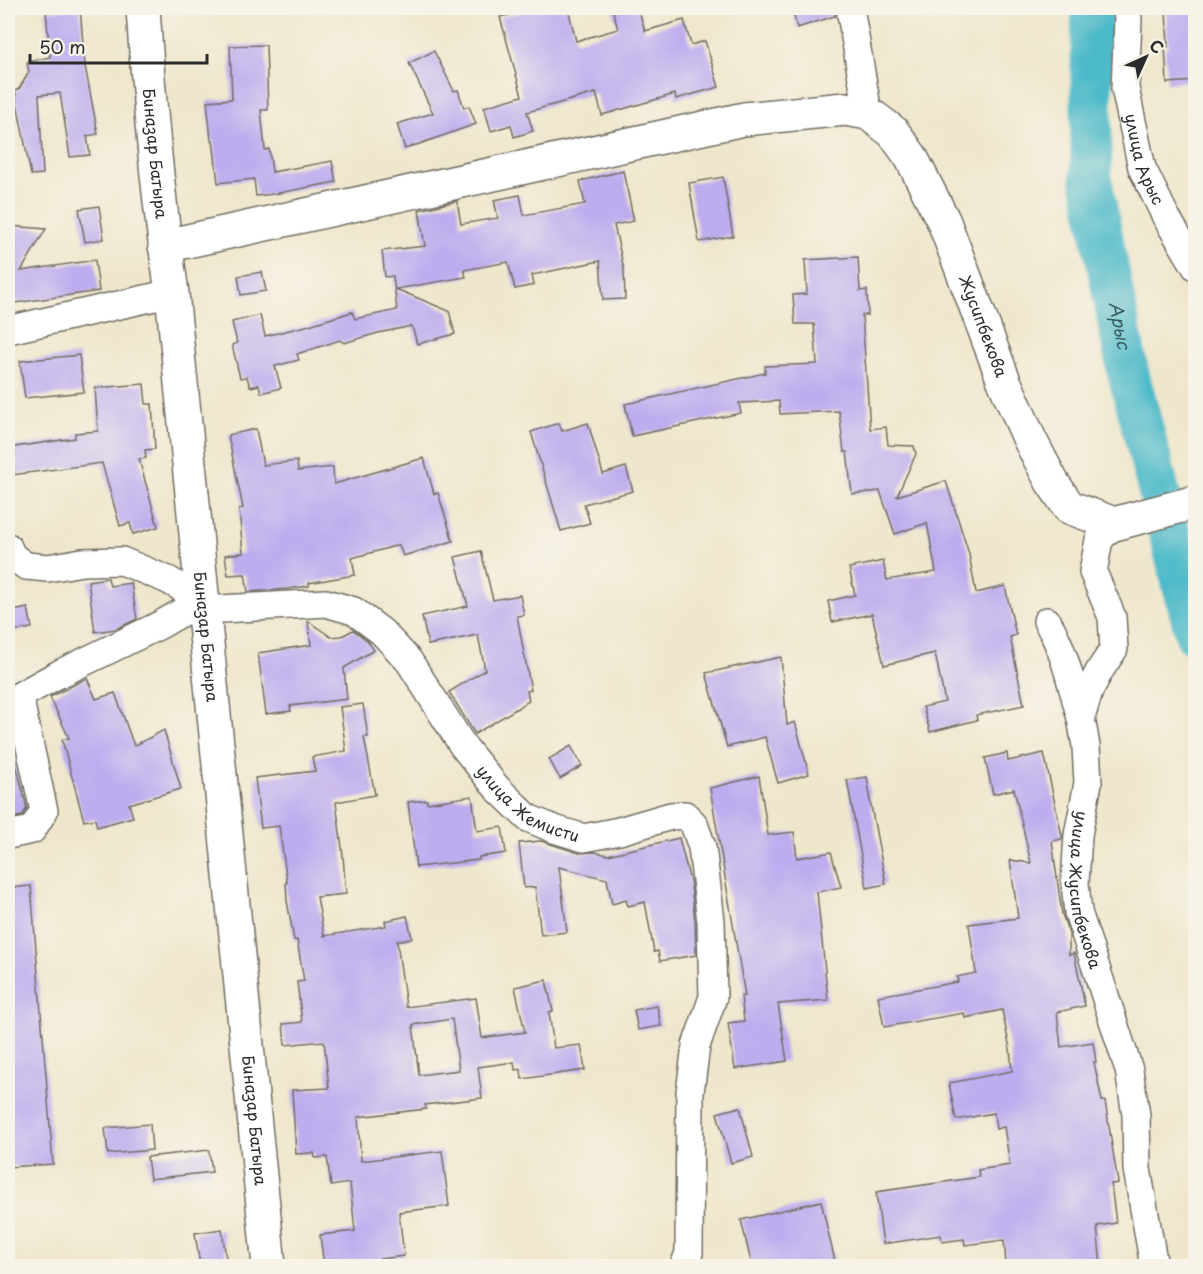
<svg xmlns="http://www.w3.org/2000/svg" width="1203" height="1274" font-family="'Playpen Sans',sans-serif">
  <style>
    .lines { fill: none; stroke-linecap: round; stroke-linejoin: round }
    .river { stroke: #4ebac9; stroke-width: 42 }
    .building { fill: #bdacee; fill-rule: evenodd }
    .minor-casing { stroke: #706d63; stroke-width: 30 }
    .tertiary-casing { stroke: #706d63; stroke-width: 36 }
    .minor { stroke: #fff; stroke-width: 27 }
    .tertiary { stroke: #fff; stroke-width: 33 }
    .labels { text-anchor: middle; stroke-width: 4.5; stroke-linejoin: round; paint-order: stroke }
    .street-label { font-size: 16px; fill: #2b2b2b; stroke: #f7f3e8 }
    .water-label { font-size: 18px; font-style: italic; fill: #375d62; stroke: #f7f3e8 }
  </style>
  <rect width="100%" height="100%" fill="#f7f3e8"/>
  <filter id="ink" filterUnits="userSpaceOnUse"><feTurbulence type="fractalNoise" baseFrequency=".0167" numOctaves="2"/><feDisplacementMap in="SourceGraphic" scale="12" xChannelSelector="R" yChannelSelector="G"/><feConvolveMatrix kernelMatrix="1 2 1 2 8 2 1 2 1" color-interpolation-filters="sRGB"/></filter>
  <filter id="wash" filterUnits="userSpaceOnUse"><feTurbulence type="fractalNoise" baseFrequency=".008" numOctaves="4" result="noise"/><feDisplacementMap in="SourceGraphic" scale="24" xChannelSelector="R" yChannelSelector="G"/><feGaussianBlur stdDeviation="1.35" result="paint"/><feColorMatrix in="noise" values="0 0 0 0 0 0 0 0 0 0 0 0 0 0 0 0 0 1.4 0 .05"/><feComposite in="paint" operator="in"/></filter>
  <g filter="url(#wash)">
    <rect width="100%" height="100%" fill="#efe7cc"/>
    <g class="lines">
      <path class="river" id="s1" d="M1092 8 1091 179 1128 372 1196 635"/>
    </g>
    <g id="blocks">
      <g class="building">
        <path d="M80 8 85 66 98 134 87 136 90 155 70 157 60 93 39 95 43 174 31 175 16 98H14L16 95 15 91 19 89 29 72 27 62 50 57 46 11Z"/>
        <path d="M541 8H568L576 41 618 29 612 8H638L645 31 684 20 691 45 705 41 719 87 676 99 675 94 602 115 596 93 527 112 533 131 514 137 511 125 491 131 484 107 522 96 500 17Z"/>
        <path d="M792 8H835V16L797 28Z"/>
        <path d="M1196 10V81L1167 83 1165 47H1168L1166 11Z"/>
        <path d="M266 45 268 110H261L265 150 269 149 272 172 332 161 336 182 274 194 256 196 254 179 218 183 213 140H211L207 101 232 99 230 46Z"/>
        <path d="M434 51 454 91 458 90 464 108 469 106 476 124 405 149 397 124 433 113 409 63Z"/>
        <path d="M623 171 634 221 614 225 624 269 625 299 603 300 600 261 532 275 534 285 515 289 508 262 464 270 466 277 396 289 449 311 455 334 417 344 412 326 378 333 344 343 340 340 297 354 299 360 275 366 281 388 261 393 259 385 250 387 247 377 240 378 232 345 237 343 232 322 260 315 265 336 306 326 352 312 355 319 397 310 393 276 385 277 382 251 425 246 419 210 457 201 461 224 498 218 494 200 520 195 524 215 585 204 580 181Z"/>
        <path d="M723 177 733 236 699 242 689 183Z"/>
        <path d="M99 206 104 239 85 242 79 209Z"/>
        <path d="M10 226 46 229 21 271 95 260 99 291 8 304V256Z"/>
        <path d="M858 257 860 291 867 290 868 315H862L870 429 886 427 888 445 914 446 916 454 897 496 946 481 969 554 976 593 1005 586 1016 635 1010 637 1024 705 976 715 977 720 930 732 923 707 945 702 935 653 884 665 872 614 832 622 828 601 855 595 849 568 883 561 887 580 936 572 927 523 895 534 880 491 852 494 847 452H844L839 411 780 414 779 401 739 403 741 413 632 436 625 404 765 373V366L817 364 814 324H795L793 295 807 294 805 260Z"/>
        <path d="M262 272 266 291 241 295 238 276Z"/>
        <path d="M79 355 84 392 25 398 20 361Z"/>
        <path d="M144 384 146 404H152L155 449 145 450 146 458 139 459 158 527 133 534 130 523 120 526 102 463 12 475 8 448 75 438V433L98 431 95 388Z"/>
        <path d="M559 423 562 431 588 423 603 474 626 467 633 491 584 504 590 523 561 531 531 432Z"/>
        <path d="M256 429 263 465 297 461 298 471 333 467 334 484 424 458 434 494 438 493 453 541 403 556 399 545 352 558 355 575 309 583V586L287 589 248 592 245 574 228 575 225 555 243 553 239 509 243 508 228 435Z"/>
        <path d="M481 551 493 600 520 595 524 615 517 616 531 690 527 691 529 701 475 734 449 692 485 670 478 635 428 645 422 616 468 606 455 557Z"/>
        <path d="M108 578 110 586 131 583 137 619 116 629 95 632 88 581Z"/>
        <path d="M28 608 32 628 8 632V612Z"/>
        <path d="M308 621 331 637 342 636 353 630 368 641 374 650 344 668 347 699 290 706 291 711 266 714 258 653 311 645Z"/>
        <path d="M781 657 787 725 795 722 809 774 778 783 765 737 727 747 706 673Z"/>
        <path d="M87 678 96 699 115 693 134 746 164 730 181 789 129 804 133 817 97 827 95 819 84 821 62 740 69 738 50 697Z"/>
        <path d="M363 704 368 737H364L375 795 336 802 343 856 346 894 317 897 324 936 386 926 385 921 407 916 412 938 397 941 406 1007 476 998 482 1038 525 1032 515 987 546 980 553 1011 549 1012 554 1048 581 1045 585 1070 522 1079 521 1069 515 1070 514 1062 478 1067 482 1098 425 1105 426 1109 358 1117 361 1161 442 1151 449 1206 399 1212 404 1256 380 1259 381 1266H324L320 1235 355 1231 350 1183 331 1186 327 1157 315 1158 314 1153 296 1154 292 1090 329 1088 324 1041 285 1045 283 1024 302 1022 297 982 304 981 297 940H294L287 901 286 882H287L279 826 261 828 255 778 315 771 312 757 346 751 340 707ZM452 1019 459 1070 419 1075 413 1025Z"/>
        <path d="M571 746 582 766 560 779 549 759Z"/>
        <path d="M8 752H13L27 808 22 816 8 819Z"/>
        <path d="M1007 753 1008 761 1044 753 1062 836V839L1052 841 1062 914 1069 934V955L1074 953 1085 1006 1057 1012 1061 1047 1093 1042 1096 1062H1094L1102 1101H1105L1118 1183 1111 1184 1116 1223 1097 1226 1101 1266H1015V1263H1006L1004 1240 965 1245 964 1239 942 1242 941 1235 883 1244 876 1192 979 1177 978 1170 1010 1165 1004 1127 996 1129 994 1113 956 1120 949 1083 1012 1071 1010 1049 1002 1010 965 1018 964 1013 884 1027 878 996 958 982 957 977 976 973 969 924 1018 918 1010 860 1031 863 1014 789 993 794 985 758Z"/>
        <path d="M759 776 768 835 794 832 797 858 831 852 841 887 817 892 828 1000 778 1004 787 1061 735 1069 728 1023 744 1021 741 996H745L710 788Z"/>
        <path d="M867 777 870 796H869L886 884 867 888 847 780Z"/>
        <path d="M472 796 477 831 502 827 506 853 479 857V860L416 867 408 802 427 800V803Z"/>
        <path d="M679 838 691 885 695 922 696 955 660 961 658 951 654 952 645 902 628 906 626 900 612 904 607 879 559 867 567 932 541 935 535 887 524 888 519 843 541 841 579 853 595 852 608 855Z"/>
        <path d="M31 886 53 1164 8 1167V888Z"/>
        <path d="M657 1006 661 1026 638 1030 634 1010Z"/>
        <path d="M740 1107 753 1157 731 1163 717 1113Z"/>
        <path d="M150 1124 152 1150 108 1154 105 1128Z"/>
        <path d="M209 1150 212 1172 150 1179 147 1157Z"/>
        <path d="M821 1201 836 1266H752L741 1220Z"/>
        <path d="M222 1229 227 1266H200L195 1233Z"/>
      </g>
    </g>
  </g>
  <g filter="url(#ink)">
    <use href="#blocks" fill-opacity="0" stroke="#706d63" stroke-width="1.5"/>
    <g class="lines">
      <g class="minor-casing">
        <g id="minor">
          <path d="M850 8 868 113"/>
          <path id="s2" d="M1127 8 1128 20 1125 88 1142 168 1166 217 1196 267"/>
          <path d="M8 330 172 293"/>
          <path id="s3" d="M1114 524 1099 540 1093 572 1112 617 1114 649 1100 670 1089 691 1081 718 1086 746 1088 783 1078 835 1075 883 1078 912 1129 1070 1136 1115 1137 1169 1154 1266"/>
          <path d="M8 547 12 556 26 566 48 568 82 562 122 561 168 580 203 600"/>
          <path id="s4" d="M204 610 326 603 354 611 382 632 409 661 463 746 497 788 528 818 554 829 584 838 619 831 671 816 685 815 694 824 702 847 711 921 713 997 696 1046 690 1092 689 1253 684 1266"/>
          <path d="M1047 621C1065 651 1071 684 1081 718"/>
          <path d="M8 835 32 830 44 811 19 696 59 674 160 625 203 600"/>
        </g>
      </g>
      <g class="tertiary-casing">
        <g id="tertiary">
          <path id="s5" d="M143 8C149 103 158 198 172 293L269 1266"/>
          <path id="s6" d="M165 246 744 119 845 109 868 113 893 132 911 157 944 222 1004 381 1030 440 1052 482 1069 507 1114 524 1196 502"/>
        </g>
      </g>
      <use href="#minor" class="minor"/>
      <use href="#tertiary" class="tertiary"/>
    </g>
  </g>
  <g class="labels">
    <g class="street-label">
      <text dy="6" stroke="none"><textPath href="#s5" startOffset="146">Биназар Батыра</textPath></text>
      <text dy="6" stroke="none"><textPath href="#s2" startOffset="154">улица Арыс</textPath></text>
      <text dy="6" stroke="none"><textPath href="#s6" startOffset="964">Жусипбекова</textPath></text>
      <text dy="6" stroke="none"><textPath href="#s5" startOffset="632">Биназар Батыра</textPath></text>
      <text dy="6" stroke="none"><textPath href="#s4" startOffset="416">улица Жемисти</textPath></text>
      <text dy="6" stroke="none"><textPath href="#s3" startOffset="387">улица Жусипбекова</textPath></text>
      <text dy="6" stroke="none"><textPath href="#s5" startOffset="1118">Биназар Батыра</textPath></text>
    </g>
    <g class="water-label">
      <text dy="6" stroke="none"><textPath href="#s1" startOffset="320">Арыс</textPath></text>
    </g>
  </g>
  <rect width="1203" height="1274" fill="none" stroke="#f7f3e8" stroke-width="30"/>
  <g transform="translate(1146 57) rotate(45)" stroke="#f7f3e8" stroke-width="4.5" paint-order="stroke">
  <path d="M0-4.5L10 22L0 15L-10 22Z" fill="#2b2b2b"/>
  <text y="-9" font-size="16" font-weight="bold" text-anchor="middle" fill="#2b2b2b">С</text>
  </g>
  <path d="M30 54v9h177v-9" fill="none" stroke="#2b2b2b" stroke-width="3"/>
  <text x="39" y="54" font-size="18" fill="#2b2b2b" stroke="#f7f3e8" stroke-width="4.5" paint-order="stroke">50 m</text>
</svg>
